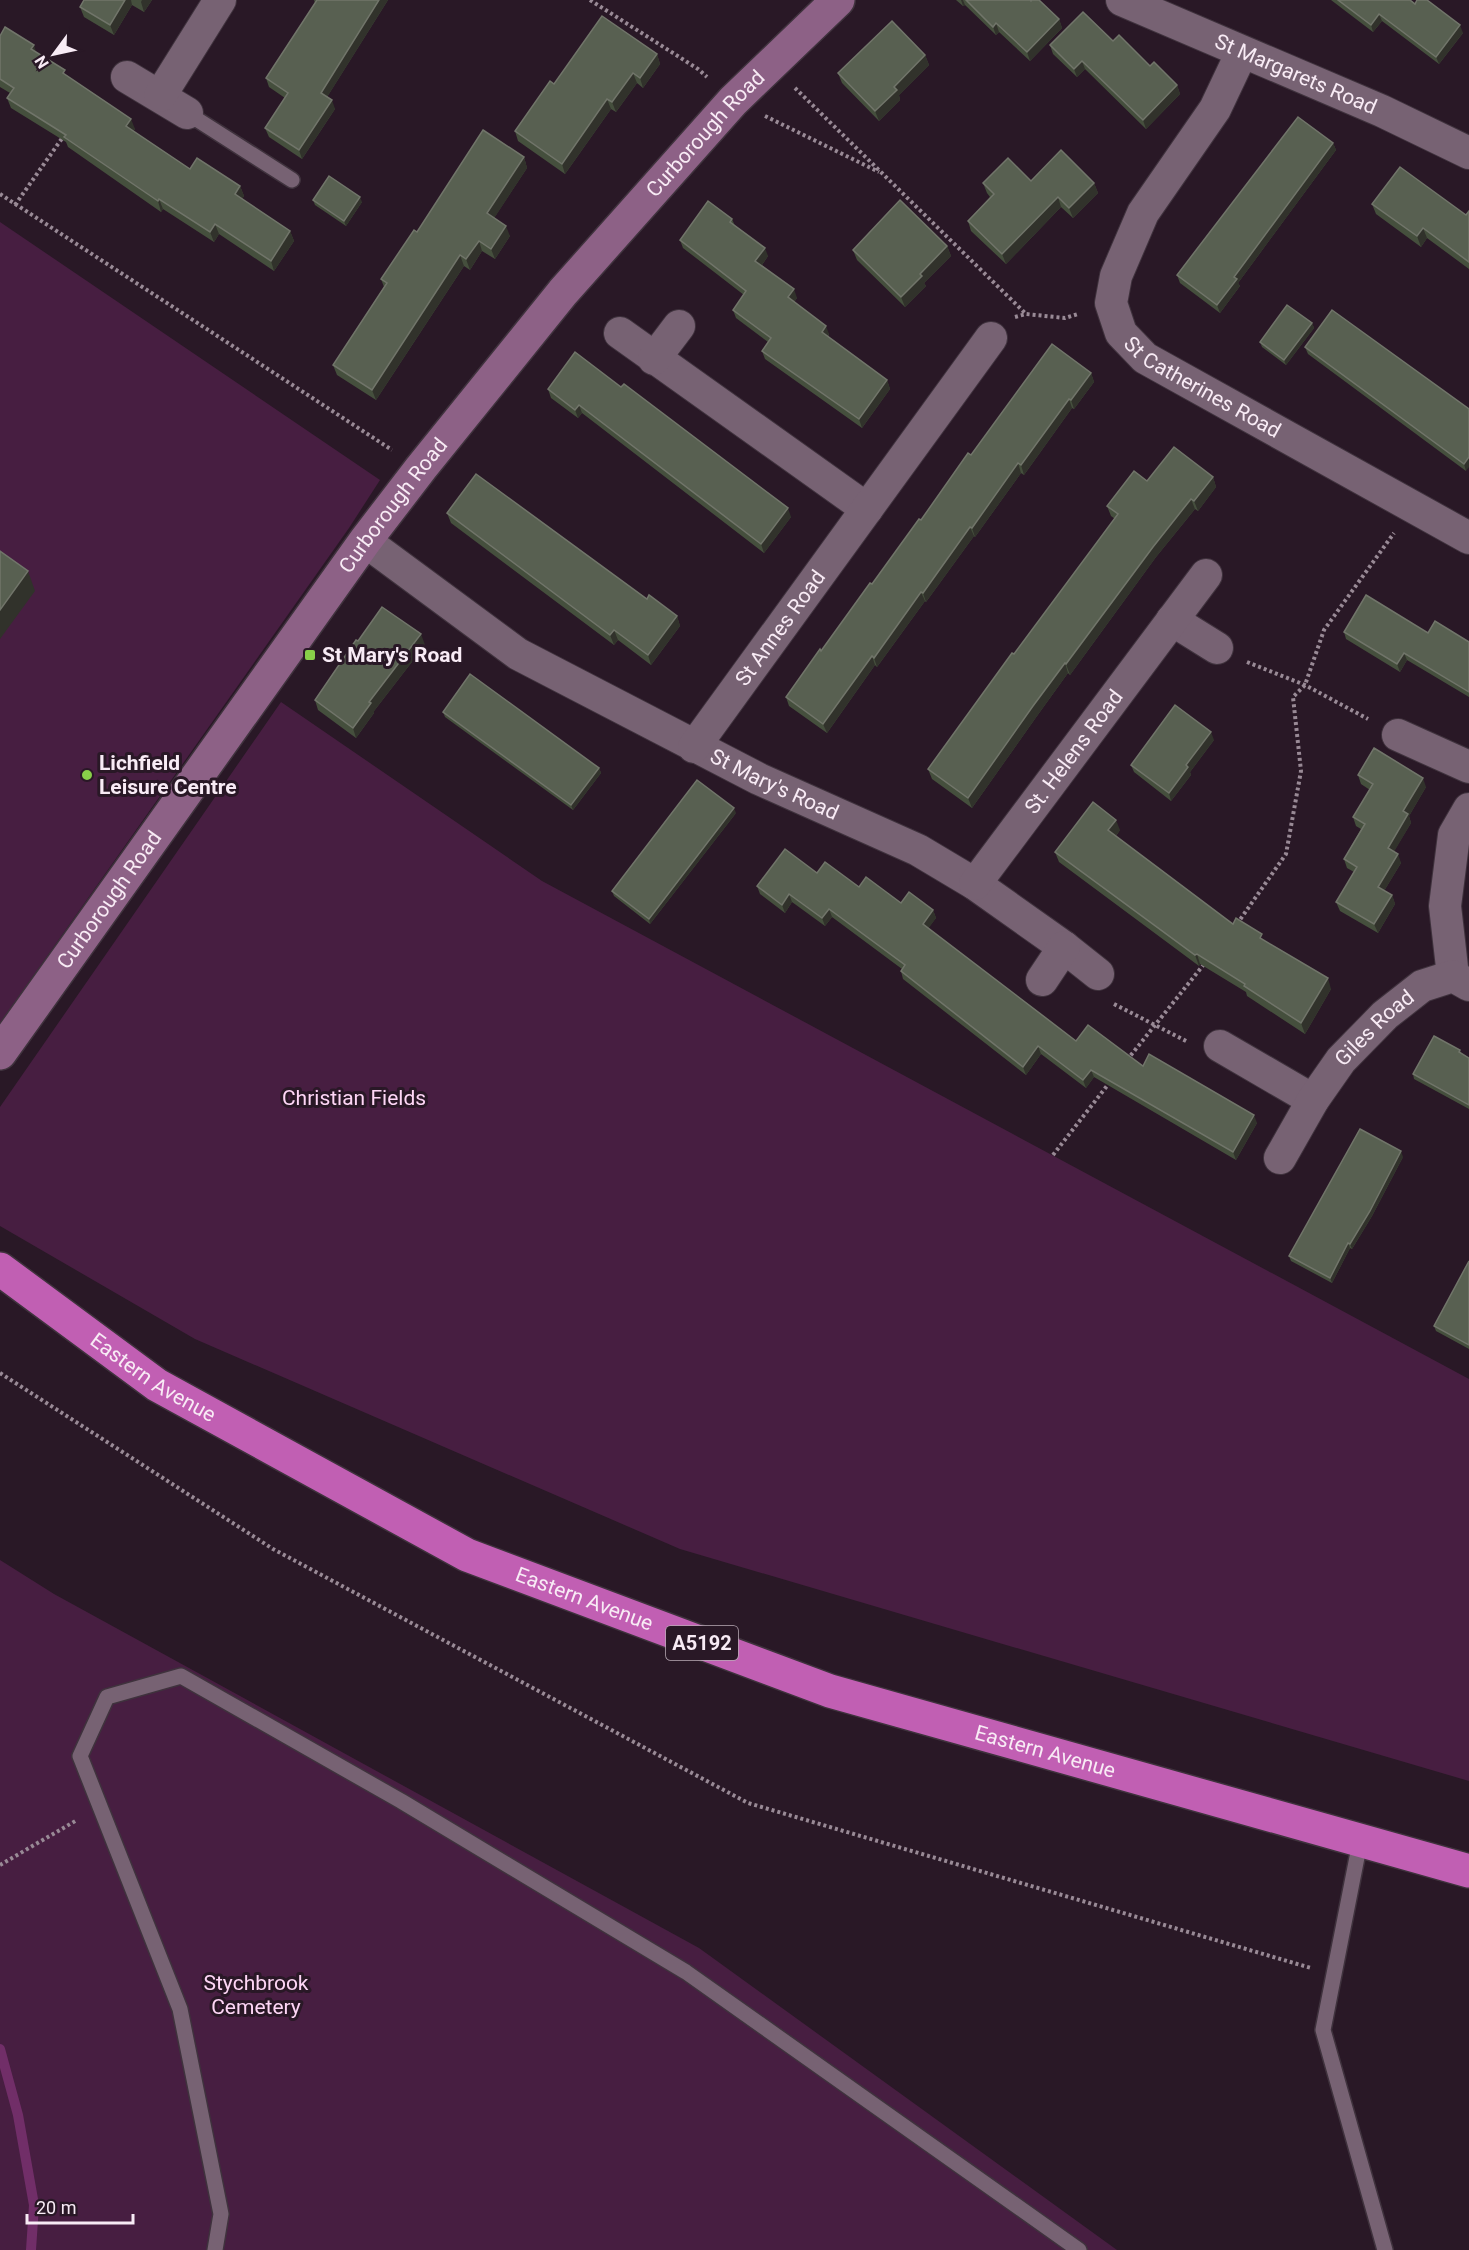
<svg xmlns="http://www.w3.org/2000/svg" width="1469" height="2250" font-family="Roboto,sans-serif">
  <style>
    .green { fill: #471e41 }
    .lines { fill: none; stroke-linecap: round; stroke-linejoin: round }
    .stream { stroke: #712e68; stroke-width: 10 }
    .lane-casing { stroke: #3f323d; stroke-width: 18 }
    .street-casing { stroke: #3f323d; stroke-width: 34 }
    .secondary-casing { stroke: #3f323d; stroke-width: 36 }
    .highway-casing { stroke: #3f323d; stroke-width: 36 }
    .path { stroke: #998a96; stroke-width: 4; stroke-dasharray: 3 3; stroke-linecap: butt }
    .lane { stroke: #776273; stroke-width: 15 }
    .street { stroke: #776273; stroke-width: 32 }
    .secondary { stroke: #8d6186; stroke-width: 33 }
    .highway { stroke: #c15fb3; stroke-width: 33 }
    .wall { fill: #454f3d }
    .shaded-wall { fill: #31322b }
    .building { fill: #586051; stroke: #71756a; stroke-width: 1.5 }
    .poi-dot { fill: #88cf49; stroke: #291826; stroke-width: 2 }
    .labels { text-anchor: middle; stroke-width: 6; stroke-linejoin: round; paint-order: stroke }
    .shield { fill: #291826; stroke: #baacb7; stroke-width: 1.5 }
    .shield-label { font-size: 20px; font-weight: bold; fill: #f8ebf5 }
    .street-label { font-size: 21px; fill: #f8ebf5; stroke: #291826 }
    .poi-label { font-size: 21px; font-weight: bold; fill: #f8ebf5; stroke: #291826; text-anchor: start }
    .park-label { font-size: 21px; fill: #fed6f6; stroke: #291826 }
  </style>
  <rect width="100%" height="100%" fill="#291826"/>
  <g class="green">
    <path d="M0 222 380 480 349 528 0 1023Z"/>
    <path d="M281 702 542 881 1469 1379V1781L680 1549 195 1339 0 1226V1107Z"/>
    <path d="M0 1560 54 1594 699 1948 1117 2250H0Z"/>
  </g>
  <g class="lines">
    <path class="stream" d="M0 2049 18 2115 34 2205 31 2250"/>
    <g class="lane-casing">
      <g id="lane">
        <path d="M187 113 292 180"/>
        <path d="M1360 1842 1323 2030 1385 2250"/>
        <path d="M215 2250 221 2214 180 2009 80 1756 107 1697 181 1676 401 1801 686 1972 1079 2250"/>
      </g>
    </g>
    <g class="street-casing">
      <g id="street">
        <path id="s1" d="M1122 0 1382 111 1469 153"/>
        <path id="s2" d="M1242 52 1215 109 1143 213 1116 276 1111 303 1121 333 1145 358 1469 538"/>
        <path d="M127 77 187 113"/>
        <path d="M160 96 220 0"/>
        <path d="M620 333 867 509"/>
        <path d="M654 359 679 326"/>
        <path id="s3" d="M365 541 518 654 759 779 918 850 975 884 1064 947 1098 974"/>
        <path d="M1172 620 1217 648"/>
        <path d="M1398 735 1469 767"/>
        <path id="s4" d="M694 747 991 338"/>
        <path id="s5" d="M975 884 1206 575"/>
        <path d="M1453 976 1445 906 1454 835 1469 809"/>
        <path d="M1042 980 1064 947"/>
        <path d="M1220 1046 1313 1100"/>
        <path id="s6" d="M1280 1158 1313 1100 1341 1060 1385 1015 1422 986 1453 976 1469 985"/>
      </g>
    </g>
    <g class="secondary-casing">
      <g id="secondary">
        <path id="s7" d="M0 1053 365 541 421 468 563 292 733 101 838 0"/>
      </g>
    </g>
    <g class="highway-casing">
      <g id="highway">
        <path id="s8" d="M0 1269 157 1385 467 1555 830 1691 1469 1871"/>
      </g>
    </g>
    <g class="path">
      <path d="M590 0 698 69 707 77"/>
      <path d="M795 88 1026 314"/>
      <path d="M765 116 879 172"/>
      <path d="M0 194 392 450"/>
      <path d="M15 205 63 137"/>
      <path d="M1015 317 1026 314 1065 318 1078 314"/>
      <path d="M1247 662 1305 685 1368 719"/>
      <path d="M1237 924 1286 854 1301 771 1293 697 1305 685 1324 630 1394 533"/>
      <path d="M1114 1004 1188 1042"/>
      <path d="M1127 1060 1205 963"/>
      <path d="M1053 1155 1110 1082"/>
      <path d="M0 1373 273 1549 748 1803 1311 1968"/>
      <path d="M0 1865 77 1820"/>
    </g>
    <use href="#lane" class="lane"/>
    <use href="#street" class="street"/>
    <use href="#secondary" class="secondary"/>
    <use href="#highway" class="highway"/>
  </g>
  <g class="wall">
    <path d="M84 0H152L144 12 132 5 114 35 84 17 80 7Z"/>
    <path d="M314 0H388L327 97 335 109 302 159 269 137 265 128 285 98 269 87 266 78 315 3Z"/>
    <path d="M956 0H1030L1059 19 1062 28 1030 61 999 32 996 35 965 5 963 6Z"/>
    <path d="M1331 0H1410L1463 33 1439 64 1382 21 1373 32Z"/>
    <path d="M0 36 37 53 135 129 133 131 190 169 240 186 244 196 242 199 290 231 294 241 274 271 219 234 214 242 163 209 161 212 68 147 66 142 11 108 7 98 10 93 0 87Z"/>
    <path d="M1113 41 1150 66 1177 85 1180 94 1146 129 1085 69 1077 77 1053 54 1050 45Z"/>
    <path d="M657 54 660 64 643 88 637 83 616 112 611 109 565 174 518 141 515 131Z"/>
    <path d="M925 55 929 65 899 95 900 100 879 121 842 83 838 73Z"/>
    <path d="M1333 143 1336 150 1238 283 1240 286 1220 313 1180 283 1177 275Z"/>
    <path d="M524 157 527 168 494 218 510 236 495 259 482 251 470 270 464 266 376 400 337 375 333 365 384 287 381 279 417 232Z"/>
    <path d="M1031 181 1094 183 1098 193 1073 218 1061 207 1006 264 971 231 968 221 990 197 987 193 983 183Z"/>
    <path d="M313 200 362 202 346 226 315 205Z"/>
    <path d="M1372 204 1466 215 1469 211V269L1427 238 1421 247 1376 214Z"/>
    <path d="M732 219 735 226 768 256 762 265 797 298 794 302 829 334 828 337 887 380 890 389 862 428 765 359 762 351 768 342 736 318 733 310 744 295 683 248 680 240Z"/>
    <path d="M947 246 951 256 924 283 926 286 905 307 857 260 853 250Z"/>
    <path d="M1312 323 1314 328 1286 365 1262 347 1260 342Z"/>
    <path d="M1305 347 1469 409 1466 471 1308 354Z"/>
    <path d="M575 352 791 517 764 553 582 413 578 418 551 398 548 389Z"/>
    <path d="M1091 373 1094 382 1074 409 1072 408 1024 475 1021 473 975 537 974 536 926 602 925 601 877 667 875 665 827 733 789 706 786 697 921 520 971 455Z"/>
    <path d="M1213 477 1216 487 1198 511 1195 509 1156 557 1070 675 1068 673 1037 716 972 808 932 779 928 769 1115 519 1111 516 1107 506 1147 481Z"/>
    <path d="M447 513 647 599 677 616 680 626 651 665 618 640 614 645 451 523Z"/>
    <path d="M1344 632 1428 633 1469 642V697L1407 660 1400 672 1346 639Z"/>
    <path d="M358 641 425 645 374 711V713L356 738 318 710 315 700Z"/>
    <path d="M443 712 599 768 601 773 573 810 445 717Z"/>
    <path d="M1214 740 1190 772 1191 775 1171 801 1134 772 1131 765Z"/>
    <path d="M1358 775 1426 787 1409 816 1411 823 1394 851 1401 863 1384 891 1392 895 1395 904 1378 933 1340 911 1336 902 1354 872 1347 868 1344 859 1361 829 1356 826 1353 817 1370 790 1361 784Z"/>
    <path d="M736 813 650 924 614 896 612 891Z"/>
    <path d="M1120 830 1116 836 1233 924 1265 941 1331 989 1305 1034 1247 996 1246 992 1200 964 1199 966 1059 862 1055 852Z"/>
    <path d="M817 873 859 887 901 903 933 910 936 918 928 928 1076 1041 1143 1066 1257 1123 1236 1160 1094 1077 1086 1088 1041 1054 1026 1075 903 979 901 971 902 969 832 917 825 926 792 902 785 913 760 894 757 886Z"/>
    <path d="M1460 1050 1461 1054 1469 1058V1109L1414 1079 1413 1074Z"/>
    <path d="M1403 1157 1372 1216 1352 1249 1350 1248 1332 1283 1291 1261 1289 1256Z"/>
    <path d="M1469 1261V1349L1436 1331 1434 1326Z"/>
  </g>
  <g class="shaded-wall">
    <path d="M125 0H131L132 5 114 35 110 25Z"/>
    <path d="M142 0H152L144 12 141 2Z"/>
    <path d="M379 0H388L324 102 321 93Z"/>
    <path d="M961 0H963L965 5 963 6Z"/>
    <path d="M1379 14 1382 21 1373 32 1371 25Z"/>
    <path d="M1059 19 1062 28 1030 61 1027 52Z"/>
    <path d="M996 23 999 32 996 35 993 27Z"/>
    <path d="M1460 25 1463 33 1439 64 1436 57Z"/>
    <path d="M34 45 37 55 31 49Z"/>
    <path d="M657 54 660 64 643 88 640 78Z"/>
    <path d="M925 55 929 65 899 95 900 100 879 121 875 111 894 87Z"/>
    <path d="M1082 61 1085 69 1077 77 1074 69Z"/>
    <path d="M633 73 637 83 616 112 612 102Z"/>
    <path d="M1177 85 1180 94 1146 129 1143 120Z"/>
    <path d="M607 99 611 109 565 174 562 164Z"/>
    <path d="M332 100 335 109 302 159 299 150Z"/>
    <path d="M131 119 135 129 130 136 126 126Z"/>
    <path d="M1333 143 1336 150 1238 283 1240 286 1220 313 1217 305 1234 277Z"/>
    <path d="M524 157 527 168 491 223 487 213Z"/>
    <path d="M1094 183 1098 193 1073 218 1069 208Z"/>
    <path d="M240 186 244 196 239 204 235 194Z"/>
    <path d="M360 197 362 202 346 226 344 221Z"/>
    <path d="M1058 197 1061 207 1006 264 1002 254Z"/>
    <path d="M159 199 163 209 161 212 158 201Z"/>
    <path d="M215 224 219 234 214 242 210 232Z"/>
    <path d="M506 226 510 236 495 259 491 249Z"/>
    <path d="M1423 228 1427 238 1421 247 1417 236Z"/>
    <path d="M290 231 294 241 274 271 271 261Z"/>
    <path d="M479 241 482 251 470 270 466 259Z"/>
    <path d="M947 246 951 256 924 283 926 286 905 307 901 297 920 274Z"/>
    <path d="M765 248 768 256 759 269 755 261Z"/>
    <path d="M460 255 464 266 376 400 372 390Z"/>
    <path d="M794 289 797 298 791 306 788 297Z"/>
    <path d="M1312 323 1314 328 1286 365 1284 360Z"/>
    <path d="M826 326 829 334 825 341 822 332Z"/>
    <path d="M1091 373 1094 382 1074 409 1071 400Z"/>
    <path d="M887 380 890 389 862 428 859 419Z"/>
    <path d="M1069 399 1072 408 1024 475 1021 465Z"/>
    <path d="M579 405 582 413 578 418 575 410Z"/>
    <path d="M1469 457V467L1466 471 1464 464Z"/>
    <path d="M1018 463 1021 473 975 537 972 528Z"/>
    <path d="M1213 477 1216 487 1198 511 1194 501Z"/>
    <path d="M1191 499 1195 509 1156 557 1070 675 1066 664 1153 547Z"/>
    <path d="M788 508 791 517 764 553 761 544Z"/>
    <path d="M970 527 974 536 926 602 923 593Z"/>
    <path d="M28 571 35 591 0 639V610Z"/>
    <path d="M921 592 925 601 877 667 874 658Z"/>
    <path d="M677 616 680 626 651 665 648 655Z"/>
    <path d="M614 630 618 640 614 645 610 635Z"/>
    <path d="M421 634 425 645 374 711V713L356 738 353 728 369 702Z"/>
    <path d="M1404 653 1407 660 1400 672 1397 664Z"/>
    <path d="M872 656 875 665 827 733 823 724Z"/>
    <path d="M1065 663 1068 673 1037 716 972 808 968 798 1033 706Z"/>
    <path d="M1211 732 1214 740 1190 772 1191 775 1171 801 1169 793 1186 765Z"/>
    <path d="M599 768 601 773 573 810 571 805Z"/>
    <path d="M1423 778 1426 787 1409 816 1411 823 1391 857 1388 848 1403 811Z"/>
    <path d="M734 808 736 813 650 924 649 919Z"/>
    <path d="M1116 820 1120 830 1112 841 1108 830Z"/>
    <path d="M1398 854 1401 863 1381 896 1378 887Z"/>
    <path d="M789 894 792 902 785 913 782 905Z"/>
    <path d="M1392 895 1395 904 1378 933 1374 924Z"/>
    <path d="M829 909 832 917 825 926 822 918Z"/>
    <path d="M933 910 936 918 926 932 923 924Z"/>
    <path d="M1197 954 1200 964 1199 966 1195 955Z"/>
    <path d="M1328 978 1331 989 1305 1034 1301 1023Z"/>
    <path d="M1038 1046 1041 1054 1026 1075 1023 1067Z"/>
    <path d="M1091 1070 1094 1077 1086 1088 1083 1080Z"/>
    <path d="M1254 1115 1257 1123 1236 1160 1233 1152Z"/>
    <path d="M1401 1151 1403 1157 1372 1216 1352 1249 1350 1244Z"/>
    <path d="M1348 1243 1350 1248 1332 1283 1330 1278Z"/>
  </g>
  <g class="building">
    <path d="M84 0H125L110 25 80 7Z"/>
    <path d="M317 0H379L321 93 332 100 299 150 265 128 288 93 266 78Z"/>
    <path d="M966 0H1030L1031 1 1032 0H1039L1059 19 1027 52 996 23 993 27Z"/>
    <path d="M1338 0H1410L1415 4 1417 0H1427L1460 25 1436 57 1379 14 1371 25Z"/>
    <path d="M1083 12 1113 41 1119 35 1150 66 1154 62 1177 85 1143 120 1082 61 1074 69 1050 45Z"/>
    <path d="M602 16 657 54 640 78 633 73 612 102 607 99 562 164 515 131 550 81 554 84Z"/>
    <path d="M892 21 925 55 894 87 897 90 875 111 838 73Z"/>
    <path d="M5 27 34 45 31 49 65 70 63 73 131 119 126 126 190 169 197 158 240 186 235 194 290 231 271 261 215 224 210 232 159 199 158 201 64 137 66 135 7 98 14 88 0 79V36Z"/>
    <path d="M1298 117 1333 143 1234 277 1237 279 1217 305 1177 275Z"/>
    <path d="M483 130 524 157 487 213 506 226 491 249 479 241 466 259 460 255 372 390 333 365 387 283 381 279 414 230 417 232Z"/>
    <path d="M1061 150 1094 183 1069 208 1058 197 1002 254 968 221 994 194 983 183 1008 158 1031 181Z"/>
    <path d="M1400 167 1466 215 1469 211V262L1423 228 1417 236 1372 204Z"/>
    <path d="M329 176 360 197 344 221 313 200Z"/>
    <path d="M900 200 947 246 920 274 922 276 901 297 853 250Z"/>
    <path d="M708 201 732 219 730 222 765 248 755 261 794 289 788 297 826 326 822 332 887 380 859 419 762 351 771 338 733 310 746 291 680 240Z"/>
    <path d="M1287 305 1312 323 1284 360 1260 342Z"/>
    <path d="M1332 310 1469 409V457L1464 464 1305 347Z"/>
    <path d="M1052 344 1091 373 1071 400 1069 399 1021 465 1018 463 972 528 970 527 923 593 921 592 874 658 872 656 823 724 786 697 820 649 821 651 870 583 872 584 919 519 921 520 968 453 971 455Z"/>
    <path d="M575 352 621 387 624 384 788 508 761 544 579 405 575 410 548 389Z"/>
    <path d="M1174 447 1213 477 1194 501 1191 499 1153 547 1066 664 1065 663 1033 706 968 798 928 769 1012 653 1014 654 1118 514 1107 506 1134 471 1147 481Z"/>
    <path d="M476 474 647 599 649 595 677 616 648 655 614 630 610 635 447 513Z"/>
    <path d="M0 551 28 571 0 610Z"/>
    <path d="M1366 595 1428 633 1435 621 1469 642V692L1404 653 1397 664 1344 632Z"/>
    <path d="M382 607 421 634 369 702 371 703 353 728 315 700 356 640 358 641Z"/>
    <path d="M470 674 599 768 571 805 443 712Z"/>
    <path d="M1175 705 1211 732 1186 765 1188 767 1169 793 1131 765Z"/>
    <path d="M1374 748 1423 778 1403 811 1408 814 1388 848 1398 854 1378 887 1392 895 1374 924 1336 902 1357 867 1344 859 1365 824 1353 817 1373 784 1358 775Z"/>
    <path d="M697 780 734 808 649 919 612 891Z"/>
    <path d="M1093 802 1116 820 1108 830 1233 924 1236 918 1262 934 1260 938 1328 978 1301 1023 1244 986 1245 984 1197 954 1195 955 1055 852Z"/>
    <path d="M785 849 817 873 825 862 859 887 866 877 901 903 909 892 933 910 923 924 1076 1041 1088 1025 1143 1066 1149 1054 1254 1115 1233 1152 1091 1070 1083 1080 1038 1046 1023 1067 901 971 905 965 829 909 822 918 789 894 782 905 757 886Z"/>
    <path d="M1434 1036 1460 1050 1459 1052 1469 1058V1105L1413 1074Z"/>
    <path d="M1360 1129 1401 1151 1370 1211 1350 1244 1348 1243 1330 1278 1289 1256Z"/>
    <path d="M1469 1261V1345L1434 1326Z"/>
  </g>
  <g class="poi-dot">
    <rect x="304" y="649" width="12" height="12" rx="3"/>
    <circle cx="87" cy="775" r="6"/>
  </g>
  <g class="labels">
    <rect class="shield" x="666" y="1626" width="72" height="34" rx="4.5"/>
    <g class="shield-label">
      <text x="702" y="1650">A5192</text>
    </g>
    <g class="street-label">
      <text dy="7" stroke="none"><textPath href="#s1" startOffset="189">St Margarets Road</textPath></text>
      <text dy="7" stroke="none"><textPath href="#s7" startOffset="1160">Curborough Road</textPath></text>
      <text dy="7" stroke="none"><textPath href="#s2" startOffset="416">St Catherines Road</textPath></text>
      <text dy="7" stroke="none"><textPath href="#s7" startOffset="674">Curborough Road</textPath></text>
      <text dy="7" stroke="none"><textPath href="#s4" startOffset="147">St Annes Road</textPath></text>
      <text dy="7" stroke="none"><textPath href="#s5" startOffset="165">St. Helens Road</textPath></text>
      <text dy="7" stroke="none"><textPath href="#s3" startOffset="478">St Mary's Road</textPath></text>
      <text dy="7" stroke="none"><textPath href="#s7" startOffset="188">Curborough Road</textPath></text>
      <text dy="7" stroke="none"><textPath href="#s6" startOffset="162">Giles Road</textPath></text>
      <text dy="7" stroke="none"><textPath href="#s8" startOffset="188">Eastern Avenue</textPath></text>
      <text dy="7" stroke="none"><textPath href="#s8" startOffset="674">Eastern Avenue</textPath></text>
      <text dy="7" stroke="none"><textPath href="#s8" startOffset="1160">Eastern Avenue</textPath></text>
    </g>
    <g class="poi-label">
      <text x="322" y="662">St Mary's Road</text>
      <text x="99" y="770">Lichfield<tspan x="99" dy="24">Leisure Centre</tspan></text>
    </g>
    <g class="park-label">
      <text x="354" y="1105">Christian Fields</text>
      <text x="256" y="1990">Stychbrook<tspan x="256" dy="24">Cemetery</tspan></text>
    </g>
  </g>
  <g transform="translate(54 54) rotate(237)" stroke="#291826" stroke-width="4.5" paint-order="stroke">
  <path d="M0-4.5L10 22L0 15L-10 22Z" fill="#f8ebf5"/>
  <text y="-9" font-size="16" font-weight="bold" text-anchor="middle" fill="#f8ebf5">N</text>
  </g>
  <path d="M27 2214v9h106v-9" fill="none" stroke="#f8ebf5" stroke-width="3"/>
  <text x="36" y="2214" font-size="18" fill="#f8ebf5" stroke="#291826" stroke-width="4.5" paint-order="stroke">20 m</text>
</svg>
